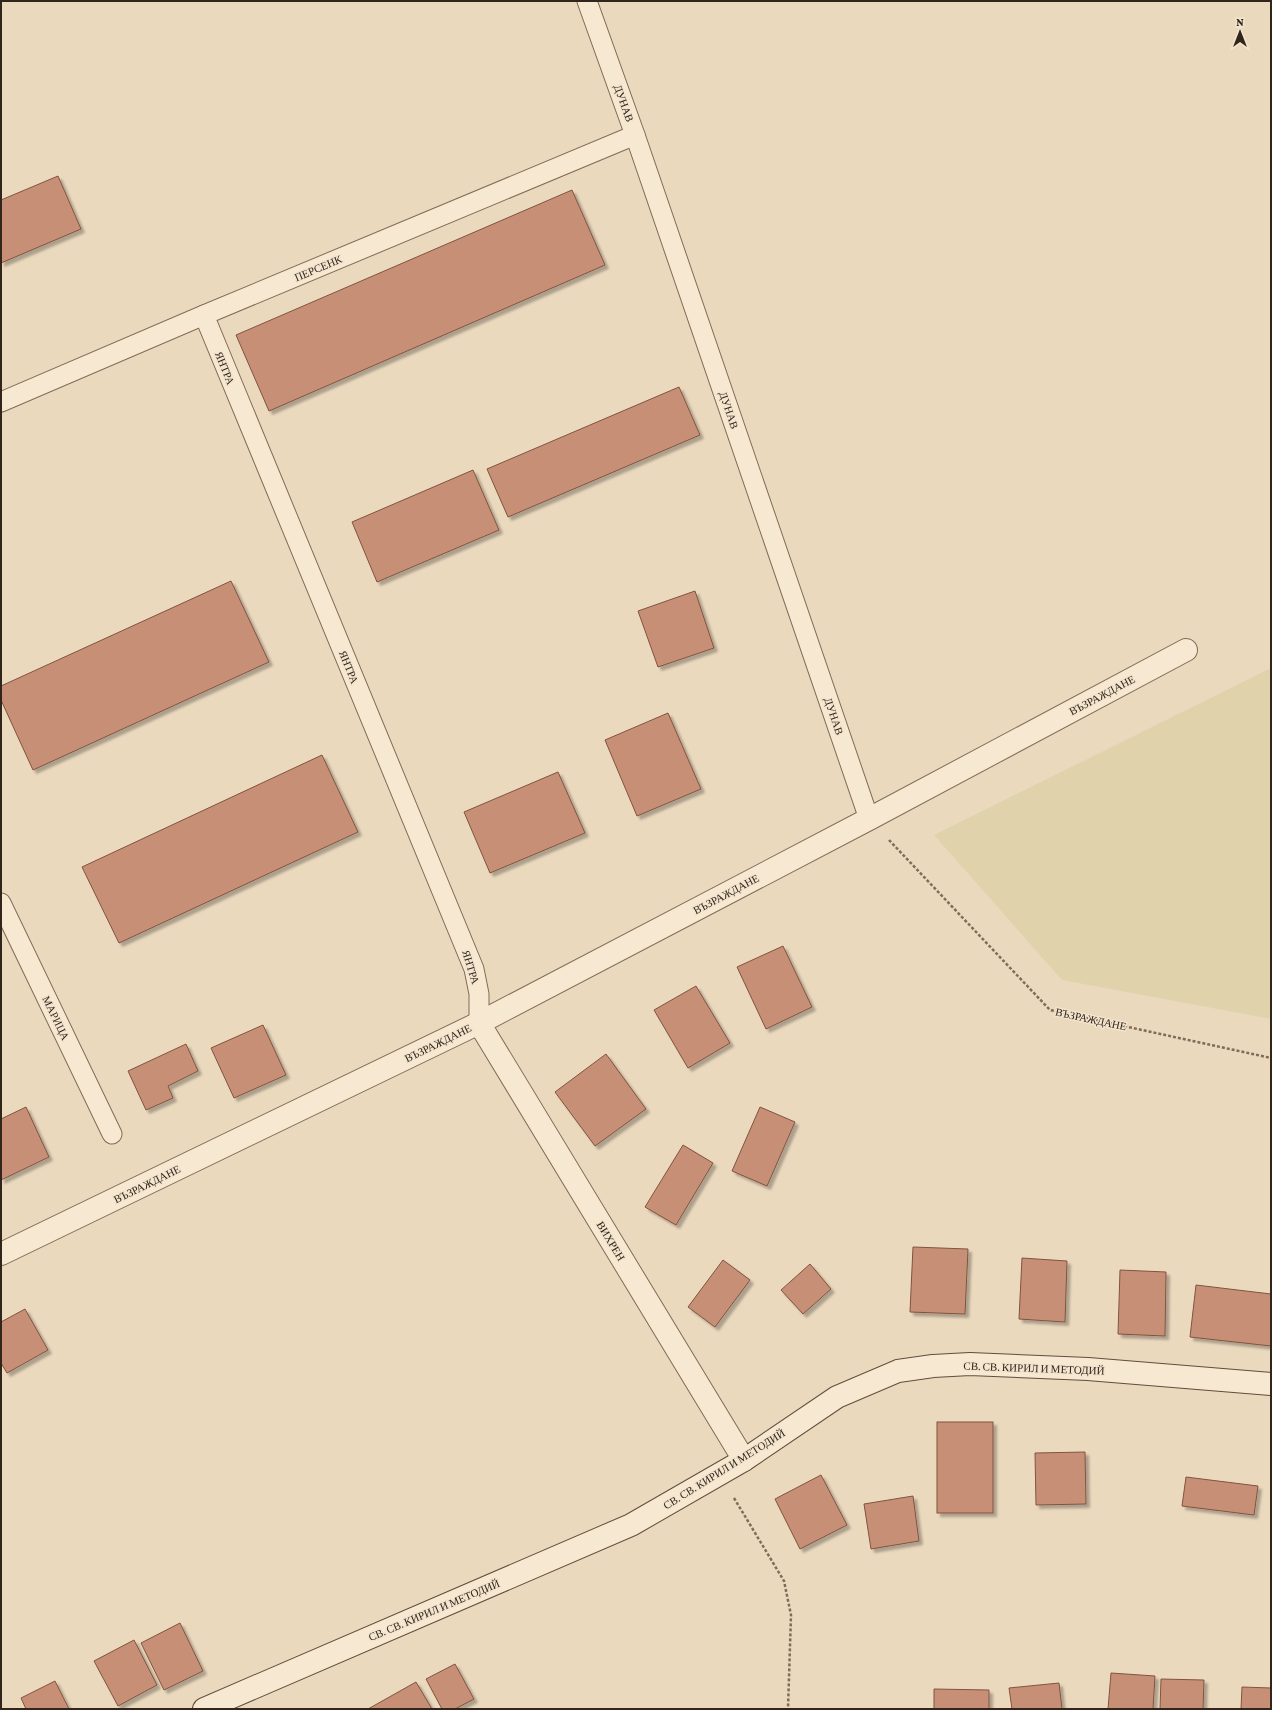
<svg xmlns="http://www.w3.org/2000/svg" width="1272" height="1710" font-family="'Crimson Pro',serif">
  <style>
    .farmland { fill: #e0d3ac }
    .building { fill: #c79076; stroke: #80533f; filter: url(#shadow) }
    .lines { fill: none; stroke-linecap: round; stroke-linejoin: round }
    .lane-casing { stroke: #826b58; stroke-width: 21 }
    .street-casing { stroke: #826b58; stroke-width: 24 }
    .secondary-casing { stroke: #644c3c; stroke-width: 24 }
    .path { stroke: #826b58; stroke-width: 2.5; stroke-dasharray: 3 2; stroke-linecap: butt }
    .lane { stroke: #f6e8d1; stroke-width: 19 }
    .street { stroke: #f6e8d1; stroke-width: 22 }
    .secondary { stroke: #f6e8d1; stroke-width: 22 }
    .labels { text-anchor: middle; stroke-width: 3; stroke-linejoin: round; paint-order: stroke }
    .street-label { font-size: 11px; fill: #32251c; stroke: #f3e4cd }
  </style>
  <defs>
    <filter id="shadow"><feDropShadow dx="3.5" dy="3.5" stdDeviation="1" flood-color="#0004"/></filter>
  </defs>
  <rect width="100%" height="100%" fill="#ebd9be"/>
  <path class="farmland" d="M1271 668V1019L1062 980 934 835Z"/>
  <g class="building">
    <path d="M58 176 81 229 1 263V200Z"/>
    <path d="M572 190 605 265 269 411 236 335Z"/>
    <path d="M679 387 700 435 508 517 487 469Z"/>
    <path d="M473 470 499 530 377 582 352 522Z"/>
    <path d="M231 581 269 662 33 770 1 700V686Z"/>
    <path d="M695 591 714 648 658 667 638 611Z"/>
    <path d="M668 713 701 789 637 816 605 740Z"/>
    <path d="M322 755 358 832 119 943 82 867Z"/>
    <path d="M558 772 585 833 490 873 464 812Z"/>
    <path d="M783 946 812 1007 766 1029 737 967Z"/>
    <path d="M696 986 730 1043 688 1068 654 1010Z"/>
    <path d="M263 1025 286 1075 234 1098 211 1048Z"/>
    <path d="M186 1044 198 1071 168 1086 173 1098 146 1110 128 1071Z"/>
    <path d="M606 1054 646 1109 595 1146 555 1092Z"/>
    <path d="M26 1107 49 1157 1 1180V1119Z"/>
    <path d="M760 1107 795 1122 767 1186 732 1171Z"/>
    <path d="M683 1145 713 1163 676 1225 645 1207Z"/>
    <path d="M913 1247 968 1249 965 1314 910 1312Z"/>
    <path d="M1022 1258 1067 1261 1065 1322 1019 1319Z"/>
    <path d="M723 1260 750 1280 715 1327 688 1307Z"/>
    <path d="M810 1264 831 1289 803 1314 781 1290Z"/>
    <path d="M1120 1270 1166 1272 1165 1336 1118 1334Z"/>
    <path d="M1196 1285 1271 1294V1346L1190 1337Z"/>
    <path d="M25 1309 48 1350 7 1373 1 1363V1322Z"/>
    <rect x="937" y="1422" width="56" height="91"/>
    <path d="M1085 1452 1086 1504 1036 1505 1035 1453Z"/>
    <path d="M821 1475 847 1525 800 1549 775 1499Z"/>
    <path d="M1186 1477 1258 1486 1254 1515 1182 1506Z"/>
    <path d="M913 1496 919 1541 871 1549 864 1504Z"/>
    <path d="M180 1623 203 1671 164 1690 141 1643Z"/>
    <path d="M134 1640 157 1685 118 1706 94 1661Z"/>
    <path d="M455 1664 474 1699 455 1709H442L426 1679Z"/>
    <path d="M1111 1673 1155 1676 1153 1709H1108Z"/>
    <path d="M1161 1679 1204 1680 1203 1709H1160Z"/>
    <path d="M55 1681 69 1709H26L21 1698Z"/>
    <path d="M416 1682 432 1709H368Z"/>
    <path d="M1059 1683 1062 1709H1012L1009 1688Z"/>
    <path d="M1242 1687 1271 1688V1709H1241Z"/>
    <path d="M934 1689 989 1690V1709H934Z"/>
  </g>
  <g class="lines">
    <g class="lane-casing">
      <g id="lane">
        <path d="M587 1 635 135 869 819"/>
        <path d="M204 315 474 969 479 994V1023"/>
        <path d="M1 402 204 315 635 135"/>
        <path d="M1 903 112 1134"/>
      </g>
    </g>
    <g class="street-casing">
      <g id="street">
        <path d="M479 1023 744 1460"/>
        <path d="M1 1254 479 1023 869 819 1186 650"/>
      </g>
    </g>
    <g class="secondary-casing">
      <path id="secondary" d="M204 1709 631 1525 744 1460 837 1397 898 1371 933 1366 970 1364 1088 1369 1271 1384"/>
    </g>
    <g class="path">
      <path d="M889 840 1050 1010 1271 1058"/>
      <path d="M734 1498 784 1581 791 1615 788 1709"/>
    </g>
    <use href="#lane" class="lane"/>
    <use href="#street" class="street"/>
    <use href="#secondary" class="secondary"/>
  </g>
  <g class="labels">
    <g class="street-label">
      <text transform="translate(624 103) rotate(70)" y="4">ДУНАВ</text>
      <text transform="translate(318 268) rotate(-23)" y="4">ПЕРСЕНК</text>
      <text transform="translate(225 368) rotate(68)" y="4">ЯНТРА</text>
      <text transform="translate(729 410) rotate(71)" y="4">ДУНАВ</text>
      <text transform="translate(349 667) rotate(68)" y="4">ЯНТРА</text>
      <text transform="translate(1102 695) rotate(-28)" y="4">ВЪЗРАЖДАНЕ</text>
      <text transform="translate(834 716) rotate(71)" y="4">ДУНАВ</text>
      <text transform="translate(726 894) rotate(-28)" y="4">ВЪЗРАЖДАНЕ</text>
      <text transform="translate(471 967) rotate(73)" y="4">ЯНТРА</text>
      <text transform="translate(56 1018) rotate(64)" y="4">МАРИЦА</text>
      <text transform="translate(1091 1019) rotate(12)" y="4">ВЪЗРАЖДАНЕ</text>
      <text transform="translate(438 1043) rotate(-26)" y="4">ВЪЗРАЖДАНЕ</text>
      <text transform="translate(147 1184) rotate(-26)" y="4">ВЪЗРАЖДАНЕ</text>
      <text transform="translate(611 1241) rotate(59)" y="4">ВИХРЕН</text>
      <text transform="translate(1034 1368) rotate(2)" y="4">СВ. СВ. КИРИЛ И МЕТОДИЙ</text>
      <text transform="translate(724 1469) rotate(-32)" y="4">СВ. СВ. КИРИЛ И МЕТОДИЙ</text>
      <text transform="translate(434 1610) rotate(-23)" y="4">СВ. СВ. КИРИЛ И МЕТОДИЙ</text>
    </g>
  </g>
  <rect width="1272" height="1710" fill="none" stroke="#32251c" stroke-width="4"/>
  <g transform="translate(1240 32)" stroke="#f3e4cd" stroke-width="3" paint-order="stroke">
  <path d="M0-3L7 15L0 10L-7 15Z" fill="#32251c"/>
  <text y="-6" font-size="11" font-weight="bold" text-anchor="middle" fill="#32251c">N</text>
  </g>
</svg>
